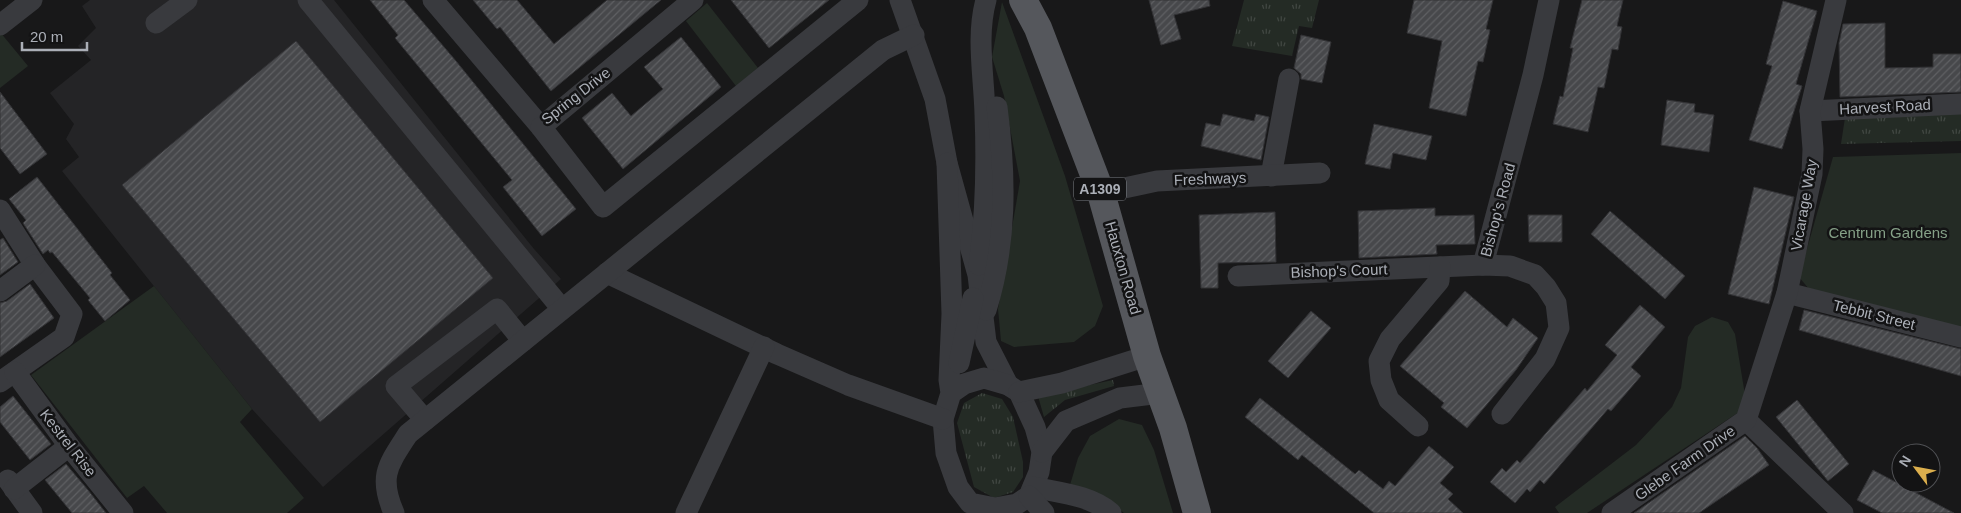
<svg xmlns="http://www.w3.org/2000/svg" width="1961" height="513" font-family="Arial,sans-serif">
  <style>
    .built { fill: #242426 }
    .grass { fill: url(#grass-tufts) }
    .park { fill: #242b25 }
    .building { fill: url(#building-hatch); stroke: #323235 }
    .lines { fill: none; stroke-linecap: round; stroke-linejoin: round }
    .minor { stroke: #393a3e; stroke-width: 21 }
    .major { stroke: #55575c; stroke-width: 28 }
    .labels { text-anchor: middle; stroke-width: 5; stroke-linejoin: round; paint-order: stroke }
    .shield { fill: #131314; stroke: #7d8086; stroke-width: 1 }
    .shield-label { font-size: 14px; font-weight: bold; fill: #abafb7 }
    .street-label { font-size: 15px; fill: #abafb7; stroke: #131314 }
    .park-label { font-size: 15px; fill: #85a087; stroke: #131314 }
  </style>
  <defs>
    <pattern id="grass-tufts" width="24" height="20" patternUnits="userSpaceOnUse" patternTransform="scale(1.25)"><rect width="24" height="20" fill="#242b25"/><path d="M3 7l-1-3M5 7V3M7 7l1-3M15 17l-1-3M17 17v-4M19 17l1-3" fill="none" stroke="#414742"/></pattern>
    <pattern id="building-hatch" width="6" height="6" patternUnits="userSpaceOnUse" patternTransform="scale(1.25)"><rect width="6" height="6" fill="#47484b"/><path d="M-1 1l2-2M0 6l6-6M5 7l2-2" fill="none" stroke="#5f6063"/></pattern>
  </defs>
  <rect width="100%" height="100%" fill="#181819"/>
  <path class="built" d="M90 0H334L534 249 561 279 323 487 252 409 62 171 79 157 66 139 74 124 50 93 91 60 78 46 96 28 82 6Z"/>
  <g class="grass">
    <path d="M1244 0H1319L1312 28 1299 26 1292 56 1232 46Z"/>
    <path d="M1961 113V141L1841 144 1845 118Z"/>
    <path d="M1113 380 1114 386 1065 400 1044 417 1038 396Z"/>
    <path d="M982 393 1002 399 1013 417 1023 462V477L1013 492 994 498 974 487 957 423 964 403Z"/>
  </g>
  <g class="park">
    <path d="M1002 2 1065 176 1103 306 1095 326 1074 342 1014 347 1001 341 998 309 1020 181 1004 96 992 57Z"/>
    <path d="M707 3 758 68 736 86 686 21Z"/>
    <path d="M0 32 28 66 0 88Z"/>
    <path d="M1961 153V329L1809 289 1799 277 1833 157Z"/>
    <path d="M154 286 252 409 240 422 304 498 287 513H167L144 486 127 498 31 375Z"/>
    <path d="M1712 317 1728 322 1735 334 1746 401 1742 410 1587 513H1559L1555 507 1636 445 1672 407 1681 388 1688 337 1695 326Z"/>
    <path d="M1119 419 1142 425 1154 450 1173 513H1124L1102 496 1070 485 1078 458 1090 436Z"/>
  </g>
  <g class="building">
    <path d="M370 0H404L456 61 576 209 542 236 503 187 512 180 395 38 398 35Z"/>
    <path d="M473 0H517L554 44 607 0H661L551 91 500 27 497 29Z"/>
    <path d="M731 0H829L769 48Z"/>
    <path d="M1149 0H1209L1210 6 1174 15 1181 39 1161 45Z"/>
    <path d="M1414 0H1493L1486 29 1490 30 1483 62 1478 61 1466 116 1429 108 1442 41 1407 33Z"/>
    <path d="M1582 0H1623L1617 26 1622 27 1618 50 1612 49 1604 88 1598 87 1588 132 1553 124 1560 96 1563 97 1573 48H1570Z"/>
    <path d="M1783 1 1817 11 1796 84 1802 86 1782 149 1749 140 1772 66 1766 64Z"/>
    <path d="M1885 23V68L1933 67V54H1961V92L1840 97 1839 43 1843 24Z"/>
    <path d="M1301 35 1331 42 1322 83 1301 79V74L1294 68Z"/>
    <path d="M681 37 721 87 623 169 582 118 612 93 631 116 663 89 644 67Z"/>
    <path d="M296 41 493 278 320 422 122 185Z"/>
    <path d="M0 92 47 154 20 174 0 148Z"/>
    <path d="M1667 100 1695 104 1694 112 1714 115 1709 152 1661 145Z"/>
    <path d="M1223 114 1254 121 1256 114 1269 117 1261 160 1201 146 1206 123 1220 126Z"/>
    <path d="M1374 124 1432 136 1426 160 1393 153 1390 169 1365 164Z"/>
    <path d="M37 177 112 273 110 275 130 300 105 321 88 300 90 298 52 252 50 253 48 250 43 254 23 223 26 220 9 199Z"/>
    <path d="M1754 187 1794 197 1769 304 1728 294Z"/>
    <path d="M1435 208V216L1474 215 1475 244 1436 245 1437 254 1359 258 1358 211Z"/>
    <path d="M1610 211 1685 276 1665 299 1591 234Z"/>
    <path d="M1275 212 1276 262 1218 263V288H1201L1199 215Z"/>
    <path d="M1528 215H1562V242H1529Z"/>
    <path d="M3 238 18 262 0 275V240Z"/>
    <path d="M30 284 54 318 0 357V303L7 301Z"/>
    <path d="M1465 291 1507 327 1513 318 1538 338 1516 370 1467 428 1441 407 1444 403 1400 366Z"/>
    <path d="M1640 305 1665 327 1631 367 1641 376 1611 411 1608 409 1544 484 1540 480 1530 492 1527 489 1515 503 1490 482 1502 468 1506 472 1517 460 1520 463 1585 388 1587 391 1617 355 1605 345Z"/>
    <path d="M1804 310 1961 349V376L1799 330Z"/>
    <path d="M1311 311 1331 328 1288 378 1268 361Z"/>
    <path d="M13 396 51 444 30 460 0 422V407Z"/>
    <path d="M1260 398 1355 474 1359 470 1383 489 1389 481 1395 486 1429 446 1454 467 1440 483 1453 494 1448 499 1463 513H1374L1302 455 1298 460 1245 417Z"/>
    <path d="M1797 400 1849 464 1828 481 1776 417Z"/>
    <path d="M1745 436 1757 448 1769 465 1699 513H1634Z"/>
    <path d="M66 464 88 490 106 513H72L45 480Z"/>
    <path d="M1873 470 1954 513H1882L1857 500Z"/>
  </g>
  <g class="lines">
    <g class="minor">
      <path d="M308 0 562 309"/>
      <path d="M433 0 541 127 693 0"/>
      <path d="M900 0 935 99 947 163 978 275 986 342 1008 385"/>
      <path d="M156 23 187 0"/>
      <path d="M0 25 32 0"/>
      <path d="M1810 111 1961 104"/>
      <path d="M541 127 603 207 858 0"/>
      <path d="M947 163 952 314 949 380 951 393 943 419 946 453 958 487 970 503 995 508 1017 504 1029 496 1039 472 1042 452 1035 427 1019 392 1008 385 984 378 964 384 951 393"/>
      <path d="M1271 176 1289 79"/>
      <path d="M1101 193 1157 181 1320 173"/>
      <path d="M0 210 35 265 72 314 64 337 0 382"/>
      <path d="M979 265C986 214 987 165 985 114 984 76 976 36 986 0"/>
      <path d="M1483 265 1533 75 1549 0"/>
      <path d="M607 273 777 354 848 385 943 419"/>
      <path d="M1238 276 1483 265 1510 266 1535 275 1546 287 1556 303 1559 328 1545 359 1502 414"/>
      <path d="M0 291 35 265"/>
      <path d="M1787 293 1961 337"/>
      <path d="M986 310C1007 243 1006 176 997 107"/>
      <path d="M959 363 973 298"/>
      <path d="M15 372 69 446 123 513"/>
      <path d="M1019 392 1062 383 1147 356"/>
      <path d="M425 420 396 386 497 309 523 341"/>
      <path d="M1746 420 1843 513"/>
      <path d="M1418 426 1389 400 1381 380 1379 361 1390 339 1439 281 1440 267"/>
      <path d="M1042 452 1066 421 1120 398 1161 393"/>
      <path d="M8 480 32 513"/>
      <path d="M1033 487C1060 493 1090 495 1111 513"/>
      <path d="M14 489 69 446"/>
      <path d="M1029 496 1044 513"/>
      <path d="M394 513C378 476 388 465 408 434L883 50 914 35"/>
      <path d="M686 513 764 347"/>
      <path d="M1612 513 1746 420 1787 293 1812 174 1813 149 1810 111 1836 0"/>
    </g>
    <path class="major" d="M1023 0 1038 28 1101 193 1147 356 1173 428 1197 513"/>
  </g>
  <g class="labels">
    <rect class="shield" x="1074" y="177.5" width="52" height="23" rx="4"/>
    <g class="shield-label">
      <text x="1100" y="194">A1309</text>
    </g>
    <g class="street-label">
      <text transform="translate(576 96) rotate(-38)" y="5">Spring Drive</text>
      <text transform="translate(1885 107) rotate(-3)" y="5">Harvest Road</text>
      <text transform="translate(1210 179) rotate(-2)" y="5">Freshways</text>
      <text transform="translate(1804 205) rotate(-80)" y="5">Vicarage Way</text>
      <text transform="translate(1498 210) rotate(-75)" y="5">Bishop's Road</text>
      <text transform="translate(1123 268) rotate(74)" y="5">Hauxton Road</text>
      <text transform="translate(1339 271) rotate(-2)" y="5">Bishop's Court</text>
      <text transform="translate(1874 315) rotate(14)" y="5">Tebbit Street</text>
      <text transform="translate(68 443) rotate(52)" y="5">Kestrel Rise</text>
      <text transform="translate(1685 463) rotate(-35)" y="5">Glebe Farm Drive</text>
    </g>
    <g class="park-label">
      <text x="1888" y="238">Centrum Gardens</text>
    </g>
  </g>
  <g transform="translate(1916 468) rotate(302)"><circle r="24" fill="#131314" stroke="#505155"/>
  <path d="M0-4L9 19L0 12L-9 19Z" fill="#dcaf4d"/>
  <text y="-8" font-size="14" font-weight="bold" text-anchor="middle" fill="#abafb7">N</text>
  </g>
  <path d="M22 42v8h65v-8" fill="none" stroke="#abafb7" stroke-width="2.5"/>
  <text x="30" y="42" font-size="15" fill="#abafb7" stroke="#131314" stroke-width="4" paint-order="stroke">20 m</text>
</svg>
